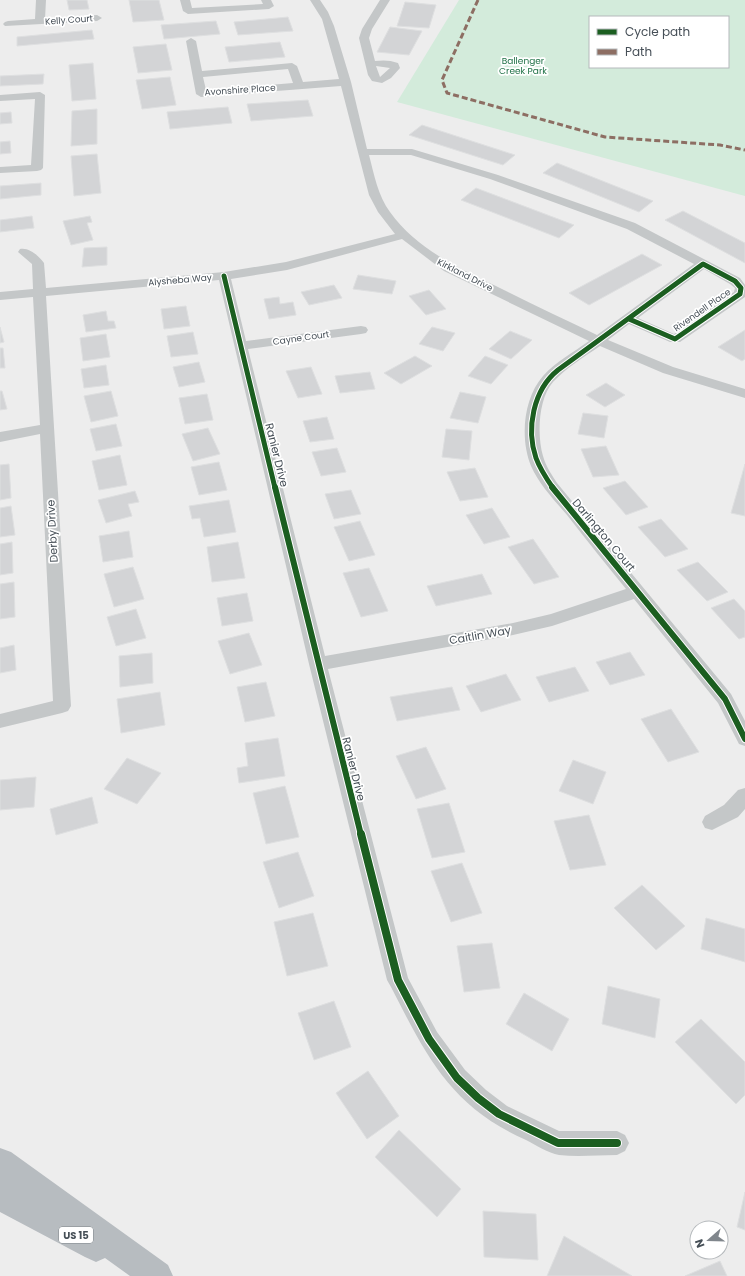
<svg xmlns="http://www.w3.org/2000/svg" width="745" height="1276" font-family="Poppins,sans-serif">
  <style>
    .green { fill: #d3ebdb; fill-rule: evenodd }
    .building { fill: #d3d4d6; stroke: #dedfe0 }
    .lines { fill: none; stroke-linecap: round; stroke-linejoin: round }
    .minor { fill: #c4c7c8; fill-rule: evenodd }
    .motorway { fill: #b7bcc0; fill-rule: evenodd }
    .quiet { stroke: #8d6e63; stroke-width: 3; stroke-dasharray: 6 3; stroke-linecap: butt }
    .cycleway-far2-casing { stroke: #fff; stroke-width: 7 }
    .cycleway-far1-casing { stroke: #fff; stroke-width: 8 }
    .cycleway-casing { stroke: #fff; stroke-width: 10 }
    .cycleway-far2 { stroke: #1b5e20; stroke-width: 5 }
    .cycleway-far1 { stroke: #1b5e20; stroke-width: 6 }
    .cycleway { stroke: #1b5e20; stroke-width: 8 }
    .labels { text-anchor: middle; stroke-width: 3.5; stroke-linejoin: round; paint-order: stroke }
    .far-street-label { font-size: 9px; fill: #464f57; stroke: #fff }
    .far-park-label { font-size: 9px; fill: #1f7146; stroke: #fff }
    .shield { fill: #fff; stroke: #7e8489; stroke-width: 1 }
    .shield-label { font-size: 10px; font-weight: bold; fill: #464f57 }
    .street-label { font-size: 11px; fill: #464f57; stroke: #fff }
  </style>
  <rect width="100%" height="100%" fill="#ededed"/>
  <path class="green" d="M459 0H745V196L397 102ZM590 17H728V67H590Z"/>
  <g class="building">
    <path d="M67 0H87L89 9 69 10Z"/>
    <path d="M129 0H159L164 20 133 22Z"/>
    <path d="M405 2 436 5 429 28 397 26Z"/>
    <path d="M288 17 293 31 238 35 234 22Z"/>
    <path d="M216 21 220 34 164 39 161 25Z"/>
    <path d="M390 27 422 31 409 55 377 52Z"/>
    <path d="M92 30 94 39 17 46V37Z"/>
    <path d="M280 42 285 57 229 62 225 47Z"/>
    <path d="M166 44 172 70 138 73 133 47Z"/>
    <path d="M93 63 96 99 72 101 69 65Z"/>
    <path d="M44 74 43 84 0 86V76Z"/>
    <path d="M170 77 176 105 142 109 136 80Z"/>
    <path d="M308 100 313 116 251 121 247 104Z"/>
    <path d="M228 107 232 123 170 129 167 112Z"/>
    <path d="M97 109V144L71 146 72 111Z"/>
    <path d="M11 112 12 123 0 124V113Z"/>
    <path d="M422 125 515 155 503 165 409 135Z"/>
    <path d="M10 141 11 153 0 154V142Z"/>
    <path d="M97 154 101 193 74 196 71 156Z"/>
    <path d="M557 163 653 201 639 212 543 173Z"/>
    <path d="M41 183V195L0 199V186Z"/>
    <path d="M476 188 574 225 559 238 461 200Z"/>
    <path d="M683 211 745 243V263L665 220Z"/>
    <path d="M32 216 34 228 0 232V220Z"/>
    <path d="M90 216 92 222 87 223 93 240 71 245 63 221Z"/>
    <path d="M107 247V265L82 267 84 248Z"/>
    <path d="M642 254 662 265 589 305 569 293Z"/>
    <path d="M358 275 396 281 392 294 353 289Z"/>
    <path d="M334 285 342 298 309 305 301 292Z"/>
    <path d="M429 290 446 309 426 315 409 296Z"/>
    <path d="M279 297 280 304 293 302 296 315 269 319 264 299Z"/>
    <path d="M186 306 190 326 164 329 161 309Z"/>
    <path d="M106 311 108 321H114L116 328 86 332 83 315Z"/>
    <path d="M0 327 4 342 0 343Z"/>
    <path d="M432 327 455 333 443 351 419 344Z"/>
    <path d="M745 330V359L742 361 718 347Z"/>
    <path d="M510 331 532 340 511 359 489 349Z"/>
    <path d="M193 332 198 354 171 357 167 336Z"/>
    <path d="M106 334 110 357 83 361 80 338Z"/>
    <path d="M0 348H3L5 368H0Z"/>
    <path d="M415 356 432 366 401 384 384 373Z"/>
    <path d="M485 356 508 365 491 384 468 376Z"/>
    <path d="M199 362 205 382 179 387 173 367Z"/>
    <path d="M106 365 109 385 84 388 81 369Z"/>
    <path d="M311 367 322 394 298 398 286 371Z"/>
    <path d="M370 372 375 389 340 393 335 376Z"/>
    <path d="M606 383 625 395 605 407 586 395Z"/>
    <path d="M0 391H2L7 409 0 410Z"/>
    <path d="M111 391 118 416 91 422 84 396Z"/>
    <path d="M460 392 486 397 478 423 450 418Z"/>
    <path d="M207 394 213 420 185 424 179 398Z"/>
    <path d="M583 413 608 416 604 438 578 434Z"/>
    <path d="M327 417 334 439 310 442 303 421Z"/>
    <path d="M116 424 122 446 96 451 90 429Z"/>
    <path d="M208 428 220 454 193 461 182 434Z"/>
    <path d="M446 429 472 431 469 460 442 457Z"/>
    <path d="M606 446 619 475 593 477 581 449Z"/>
    <path d="M337 448 346 472 321 476 312 452Z"/>
    <path d="M120 455 127 485 99 490 92 461Z"/>
    <path d="M219 462 227 490 199 495 191 467Z"/>
    <path d="M9 464 11 498 0 500V465Z"/>
    <path d="M745 464V516L731 513Z"/>
    <path d="M475 468 488 497 460 501 447 472Z"/>
    <path d="M625 481 648 507 626 515 603 488Z"/>
    <path d="M351 490 361 514 334 519 325 494Z"/>
    <path d="M135 491 139 502 128 504 132 516 106 523 98 500Z"/>
    <path d="M229 500 236 532 204 537 200 518 192 519 189 506Z"/>
    <path d="M11 506 15 535 0 537V508Z"/>
    <path d="M492 508 510 537 484 544 466 515Z"/>
    <path d="M661 519 688 549 665 557 638 527Z"/>
    <path d="M360 521 375 555 349 561 334 527Z"/>
    <path d="M129 531 133 557 103 562 99 536Z"/>
    <path d="M533 539 559 577 534 584 508 547Z"/>
    <path d="M12 542 13 573 0 575V544Z"/>
    <path d="M238 542 245 578 212 582 207 547Z"/>
    <path d="M698 562 728 592 707 601 677 570Z"/>
    <path d="M133 567 144 599 114 607 104 574Z"/>
    <path d="M369 568 388 611 361 617 343 573Z"/>
    <path d="M482 574 492 594 436 606 427 586Z"/>
    <path d="M14 582 15 617 0 619V584Z"/>
    <path d="M247 593 253 621 222 626 217 598Z"/>
    <path d="M734 599 745 611V637L739 639 711 608Z"/>
    <path d="M136 609 146 638 116 646 107 617Z"/>
    <path d="M249 633 262 665 230 674 218 641Z"/>
    <path d="M14 645 16 670 0 673V648Z"/>
    <path d="M630 652 645 675 610 685 596 662Z"/>
    <path d="M152 653 153 683 120 687 119 656Z"/>
    <path d="M575 667 589 691 549 702 536 677Z"/>
    <path d="M506 674 521 700 481 712 466 686Z"/>
    <path d="M266 682 275 716 245 722 237 687Z"/>
    <path d="M452 687 460 710 397 721 390 697Z"/>
    <path d="M160 692 165 725 121 733 117 699Z"/>
    <path d="M671 709 699 752 668 762 641 719Z"/>
    <path d="M278 738 285 776 239 783 237 768 248 766 245 743Z"/>
    <path d="M426 747 446 789 416 799 396 756Z"/>
    <path d="M127 758 161 773 137 804 104 789Z"/>
    <path d="M573 760 606 772 593 804 559 791Z"/>
    <path d="M36 777 34 807 0 810V780Z"/>
    <path d="M285 786 299 837 266 844 253 793Z"/>
    <path d="M92 797 98 823 56 835 50 809Z"/>
    <path d="M449 803 465 852 432 858 417 809Z"/>
    <path d="M589 815 606 865 570 870 554 821Z"/>
    <path d="M298 852 314 896 279 908 263 862Z"/>
    <path d="M462 863 482 913 451 922 431 871Z"/>
    <path d="M642 885 685 926 656 950 614 908Z"/>
    <path d="M313 913 328 966 287 976 274 922Z"/>
    <path d="M706 918 745 929V962L701 949Z"/>
    <path d="M492 943 500 988 464 992 457 946Z"/>
    <path d="M608 986 660 999 655 1038 602 1024Z"/>
    <path d="M524 993 569 1019 552 1051 506 1024Z"/>
    <path d="M334 1001 351 1047 314 1060 298 1013Z"/>
    <path d="M701 1019 745 1062V1095L736 1104 675 1042Z"/>
    <path d="M368 1071 399 1116 367 1139 336 1093Z"/>
    <path d="M399 1130 461 1189 437 1217 375 1157Z"/>
    <path d="M745 1192V1230L737 1227Z"/>
    <path d="M483 1211 536 1214 538 1260 484 1257Z"/>
    <path d="M564 1236 632 1276H547Z"/>
    <path d="M720 1261 727 1276H685Z"/>
  </g>
  <g class="lines">
    <g class="minor">
      <path d="M36 0H46L45 19 97 15 102 18 97 21 5 26 3 24 5 22 8 21 35 19Z"/>
      <path d="M180 0H190L192 8 263 4 261 0H271L274 6 269 9 188 14 183 11Z"/>
      <path d="M310 0H320L328 12 334 26 351 82 367 149H412L498 175 635 223 740 278 745 285V297L680 342H670L629 324 608 340 673 367 745 389V398L663 373 600 346C584 357 566 368 553 382 538 399 537 436 543 456 546 467 552 475 557 483L731 694 745 721V746L739 744 718 703 634 599 552 626 513 635 328 669 408 978 437 1032 465 1070 486 1090 507 1106 559 1131H617L625 1135 629 1143 625 1151 617 1155C598 1155 578 1157 559 1155 548 1153 536 1145 526 1140 450 1106 427 1057 391 987L387 980 309 664 219 280 46 296 71 706 68 711 62 713 0 728V714L53 701 40 434 0 442V432L40 425 33 297 0 300V292L33 289 32 264 18 252 20 249C29 247 39 256 44 263L46 288 224 272 286 262 395 234 378 212 369 195 341 86 201 97 196 94 186 41 191 38 196 41 202 71 292 63 297 66 303 82 339 79 322 19ZM288 69 293 83 206 90 203 77ZM369 155H411L490 179 627 229 694 264 597 335C566 320 535 306 504 290 463 270 418 251 390 212 378 196 374 174 369 155ZM402 239 444 271 589 341C574 352 555 362 543 376 523 399 520 439 531 466 539 484 554 500 567 515 586 540 606 564 626 589L551 614 513 623 325 656 248 349 361 334 366 333 368 330 366 327 361 326 246 341 231 279 287 270ZM704 269 730 284 735 288 734 292 674 334 638 318Z"/>
      <path d="M380 0H390L372 29 369 38 375 61C383 60 390 60 398 63L400 68 391 78 382 83 372 81 368 75 359 38 362 29ZM376 66 390 68 380 77Z"/>
      <path d="M40 92 45 95 43 168 41 170 37 171 0 173V167L31 165 35 99 0 101V95Z"/>
      <path d="M745 788V809L738 817 712 830 705 828 702 822 705 816 724 805 738 790Z"/>
    </g>
    <path class="motorway" d="M0 1148 11 1152 168 1265 173 1276H130L105 1258 96 1262 85 1257 0 1212Z"/>
    <path class="quiet" d="M478 0 442 80 447 93 605 137 720 145 745 150"/>
    <g class="cycleway-far2-casing">
      <g id="cycleway-far2">
        <path d="M224 276 275 488"/>
        <path d="M553 488C546 478 540 469 536 458 526 429 533 390 558 370L703 264 735 281 741 288 740 294 675 339 629 319"/>
      </g>
    </g>
    <g class="cycleway-far1-casing">
      <g id="cycleway-far1">
        <path d="M275 487 361 835"/>
        <path d="M552 487 725 699 745 739"/>
      </g>
    </g>
    <g class="cycleway-casing">
      <path id="cycleway" d="M361 834 398 980 429 1039 457 1078 478 1098 499 1114 558 1143H617"/>
    </g>
    <use href="#cycleway-far2" class="cycleway-far2"/>
    <use href="#cycleway-far1" class="cycleway-far1"/>
    <use href="#cycleway" class="cycleway"/>
  </g>
  <g class="labels">
    <g class="far-street-label">
      <text transform="translate(69 20) rotate(-4)" y="3">Kelly Court</text>
      <text transform="translate(240 90) rotate(-4)" y="3">Avonshire Place</text>
      <text transform="translate(465 275) rotate(27)" y="3">Kirkland Drive</text>
      <text transform="translate(180 280) rotate(-5)" y="3">Alysheba Way</text>
      <text transform="translate(702 310) rotate(-35)" y="3">Rivendell Place</text>
      <text transform="translate(301 338) rotate(-8)" y="3">Cayne Court</text>
    </g>
    <g class="far-park-label">
      <text x="523" y="64">Ballenger<tspan x="523" dy="10">Creek Park</tspan></text>
    </g>
    <rect class="shield" x="59" y="1227" width="34" height="16" rx="3"/>
    <g class="shield-label">
      <text x="76" y="1239">US 15</text>
    </g>
    <g class="street-label">
      <text transform="translate(277 455) rotate(76)" y="4">Ranier Drive</text>
      <text transform="translate(52 531) rotate(-93)" y="4">Derby Drive</text>
      <text transform="translate(604 535) rotate(50)" y="4">Darlington Court</text>
      <text transform="translate(480 635) rotate(-10)" y="4">Caitlin Way</text>
      <text transform="translate(354 769) rotate(76)" y="4">Ranier Drive</text>
    </g>
  </g>
  <rect x="589" y="16" width="140" height="52" fill="#ffffff" stroke="#b5b9bc"/>
  <rect x="597" y="29" width="20" height="6" fill="#1b5e20" stroke="#b5b9bc"/>
  <text x="625" y="36" font-size="12" fill="#464f57">Cycle path</text>
  <rect x="597" y="49" width="20" height="6" fill="#8d6e63" stroke="#b5b9bc"/>
  <text x="625" y="56" font-size="12" fill="#464f57">Path</text>
  <g transform="translate(709 1240) rotate(250)"><circle r="19" fill="#ffffff" stroke="#b5b9bc"/>
  <path d="M0-3L7 15L0 10L-7 15Z" fill="#80868c"/>
  <text y="-6" font-size="11" font-weight="bold" text-anchor="middle" fill="#464f57">N</text>
  </g>
</svg>
